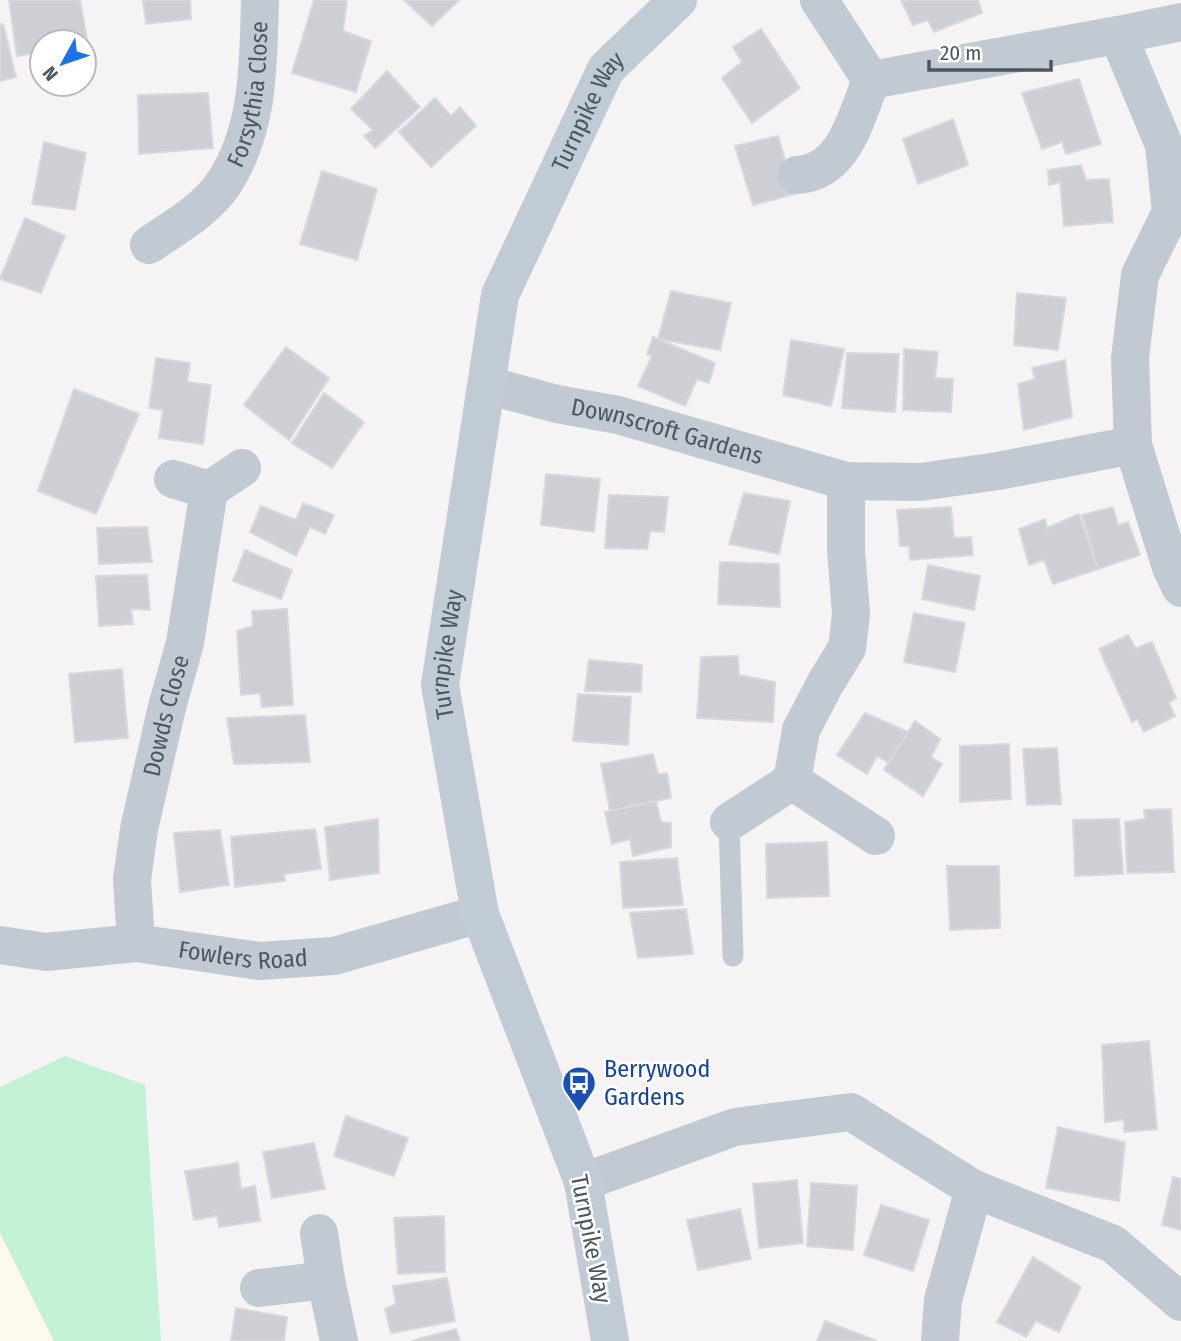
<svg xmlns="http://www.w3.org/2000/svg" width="1181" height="1341" font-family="'Fira Sans Condensed',sans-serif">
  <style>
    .commercial { fill: #fdf9ef }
    .green { fill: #c3f1d5 }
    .building { fill: #cdcfd5; stroke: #d7d9de; stroke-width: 2 }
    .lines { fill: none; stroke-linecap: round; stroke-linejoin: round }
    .lane { stroke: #c1cad2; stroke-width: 21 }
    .street { stroke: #c1cad2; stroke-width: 38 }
    .secondary { stroke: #c1cbd6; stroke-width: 38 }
    .labels { text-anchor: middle; stroke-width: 5; stroke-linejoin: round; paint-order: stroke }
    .street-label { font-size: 24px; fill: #4a5661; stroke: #fff }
    .transit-label { font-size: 24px; fill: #164399; stroke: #fff; text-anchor: start }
  </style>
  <rect width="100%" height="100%" fill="#f5f3f3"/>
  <path class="commercial" d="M0 1233 54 1341H0Z"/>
  <path class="green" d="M65 1056 145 1085 161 1341H54L0 1233V1087Z"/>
  <g class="building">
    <path d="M9 0H80L88 44 84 45V42H42V52L17 56Z"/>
    <path d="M143 0H190L191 19 146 24Z"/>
    <path d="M314 0H347L343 31 371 41 356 92 292 73Z"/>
    <path d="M404 0H459L432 26Z"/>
    <path d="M901 0H978L982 13 934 32 928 20 913 25Z"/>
    <path d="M3 24 16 77 0 81V25Z"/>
    <path d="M761 29 800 88 752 123 722 78 742 62 733 47Z"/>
    <path d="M387 71 420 107 375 148 364 136 373 130 351 109Z"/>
    <path d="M1079 79 1101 144 1066 154 1062 142 1042 149 1022 93Z"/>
    <path d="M208 93 213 148 139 154 138 95Z"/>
    <path d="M435 98 451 116 460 107 476 126 431 167 399 132Z"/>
    <path d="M953 119 968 165 918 184 903 139Z"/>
    <path d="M778 136 795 194 753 205 735 146Z"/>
    <path d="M44 142 86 153 75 210 32 204Z"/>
    <path d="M1081 165 1086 180 1109 179 1113 222 1064 226 1060 182 1049 185 1048 170Z"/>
    <path d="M322 171 377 189 357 260 300 244Z"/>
    <path d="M25 218 65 236 41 293 0 279Z"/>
    <path d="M671 291 731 303 720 350 658 339Z"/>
    <path d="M1017 293 1066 298 1058 350 1014 345Z"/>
    <path d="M653 337 715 363 709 383 697 379 685 406 638 386 652 356 647 354Z"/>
    <path d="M791 340 844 349 831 406 783 395Z"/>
    <path d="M286 347 329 378 289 440 244 405Z"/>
    <path d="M904 349 938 352 935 378 953 379 951 412 903 410Z"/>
    <path d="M847 353 899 354 895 412 842 408Z"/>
    <path d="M156 358 190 363 187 382 211 385 203 444 159 438 163 410 149 408Z"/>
    <path d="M1065 360 1072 417 1024 430 1018 384 1035 379 1032 368Z"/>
    <path d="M74 389 139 414 96 514 38 491Z"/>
    <path d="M324 393 364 422 332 468 292 443Z"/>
    <path d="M546 474 600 479 594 532 541 525Z"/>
    <path d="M744 493 790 501 779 554 729 544Z"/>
    <path d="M609 495 668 497 664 532 650 531 647 549 605 548Z"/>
    <path d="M303 503 334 515 325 534 310 527 296 556 250 532 261 506 296 520Z"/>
    <path d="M951 507 954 538 971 537 973 555 910 560 909 546H900L897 510Z"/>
    <path d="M1113 507 1118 525 1128 522 1140 555 1098 569 1082 515Z"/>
    <path d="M1079 514 1098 569 1053 584 1044 560 1029 565 1019 529 1045 519 1047 528Z"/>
    <path d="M147 527 152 562 99 564 97 528Z"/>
    <path d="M245 550 292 570 281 599 233 581Z"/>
    <path d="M720 562 779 564 780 607 718 604Z"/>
    <path d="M928 565 980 576 974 610 922 599Z"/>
    <path d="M147 575 150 610 131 609 133 624 99 626 96 576Z"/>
    <path d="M287 609 293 705 262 707 260 693 241 695 237 631 253 626 252 611Z"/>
    <path d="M914 613 965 623 955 672 904 662Z"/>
    <path d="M1128 635 1136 648 1152 642 1176 698 1169 703 1175 716 1144 732 1137 719 1132 722 1099 649Z"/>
    <path d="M738 656 739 675 775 682 773 722 697 718 701 657Z"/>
    <path d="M589 660 642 665 641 692 585 691Z"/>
    <path d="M122 669 128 738 75 742 69 674Z"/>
    <path d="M578 694 631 697 628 745 573 741Z"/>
    <path d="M865 713 908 732 889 763 877 756 867 774 837 755Z"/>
    <path d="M305 715 310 762 234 764 227 718Z"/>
    <path d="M915 721 940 739 931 757 942 764 923 796 884 770Z"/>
    <path d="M1009 744 1011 799 960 802V746Z"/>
    <path d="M1057 748 1061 804 1027 805 1023 749Z"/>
    <path d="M653 754 658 774 667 773 671 798 610 811 601 764Z"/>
    <path d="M656 801 661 822 671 823V847L633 856 630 839 612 844 605 812Z"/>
    <path d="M1171 809 1174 872 1127 873 1125 822 1145 819 1144 810Z"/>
    <path d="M378 819 379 873 330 880 325 827Z"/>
    <path d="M1119 819 1123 874 1075 876 1073 820Z"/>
    <path d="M315 829 321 869 284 874 285 881 235 887 231 837Z"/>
    <path d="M220 830 229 885 180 892 174 833Z"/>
    <path d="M827 842 829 896 767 898 766 844Z"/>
    <path d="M677 858 683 905 623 908 620 862Z"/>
    <path d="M947 866H999L1000 928 950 930Z"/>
    <path d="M686 909 693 954 638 958 630 913Z"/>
    <path d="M1149 1041 1157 1129 1124 1132V1120L1105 1122 1102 1045Z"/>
    <path d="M346 1116 408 1138 394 1176 334 1156Z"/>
    <path d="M1058 1127 1125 1142 1119 1201 1046 1188Z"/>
    <path d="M314 1143 325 1189 272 1198 263 1152Z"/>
    <path d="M238 1163 241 1189 255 1186 260 1221 219 1227 217 1216 194 1220 185 1171Z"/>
    <path d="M1173 1177 1181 1179V1230L1162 1225Z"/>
    <path d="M797 1180 803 1243 759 1248 753 1184Z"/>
    <path d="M811 1183 857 1186 853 1250 807 1246Z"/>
    <path d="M881 1205 929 1220 913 1271 864 1255Z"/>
    <path d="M740 1209 751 1259 698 1270 687 1220Z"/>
    <path d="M444 1216 445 1272 398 1274 394 1218Z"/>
    <path d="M1033 1257 1081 1287 1059 1332 1036 1321 1026 1337 997 1322Z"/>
    <path d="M447 1278 455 1321 391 1333 385 1309 396 1304 393 1286Z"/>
    <path d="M236 1308 287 1317 284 1341H231Z"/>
    <path d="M825 1321 877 1341H817Z"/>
    <path d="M456 1329 460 1341H411Z"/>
  </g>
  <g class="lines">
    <path class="lane" d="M729 822 733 956"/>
    <g class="street">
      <path d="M1118 35 1164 145 1171 212 1140 275 1130 358 1133 445 1171 567 1181 588"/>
      <path d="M871 80 1118 35 1181 22"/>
      <path d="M797 175C845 172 856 117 871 80L819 0"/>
      <path id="s1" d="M149 245C175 227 206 210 224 183 260 127 258 64 260 0"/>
      <path id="s2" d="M487 385 557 404 618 415 846 481 920 482 998 471 1133 445"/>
      <path d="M173 479 209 490 242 468"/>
      <path d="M792 781 801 730 825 684 847 648 851 614 846 549V481"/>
      <path d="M729 822 792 781 876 836"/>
      <path id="s3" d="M136 943 132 880 139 829 167 707 185 643 209 490"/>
      <path id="s4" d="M0 945 46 952 136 943 259 961 334 956 480 914"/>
      <path d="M583 1182 735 1127 851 1112 974 1189 1113 1244 1181 1302"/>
      <path d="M319 1233 326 1280 339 1341"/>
      <path d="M259 1288 326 1280"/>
      <path d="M940 1341 943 1300 974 1189"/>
    </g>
    <path class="secondary" id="s5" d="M610 1341 583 1182 480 914 440 685 500 295 606 69 678 0"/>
  </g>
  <defs>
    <g id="bus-pin" transform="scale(1.75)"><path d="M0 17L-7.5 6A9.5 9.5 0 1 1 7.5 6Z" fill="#1a4fb4" stroke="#fff"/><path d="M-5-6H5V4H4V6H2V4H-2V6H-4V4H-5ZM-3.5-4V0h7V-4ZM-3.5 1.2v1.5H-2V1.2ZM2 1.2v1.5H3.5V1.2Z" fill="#fff"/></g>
  </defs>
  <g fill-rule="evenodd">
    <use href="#bus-pin" x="579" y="1083"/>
  </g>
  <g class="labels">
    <g class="street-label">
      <text dy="8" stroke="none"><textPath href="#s1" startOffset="192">Forsythia Close</textPath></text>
      <text dy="8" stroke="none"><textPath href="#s5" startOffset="1279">Turnpike Way</textPath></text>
      <text dy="8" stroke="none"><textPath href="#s2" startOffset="186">Downscroft Gardens</textPath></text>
      <text dy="8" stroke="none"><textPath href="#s5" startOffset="712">Turnpike Way</textPath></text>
      <text dy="8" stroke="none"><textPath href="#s3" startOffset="231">Dowds Close</textPath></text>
      <text dy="8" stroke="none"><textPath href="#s4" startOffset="245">Fowlers Road</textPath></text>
      <text transform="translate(591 1239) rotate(79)" y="8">Turnpike Way</text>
    </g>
    <g class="transit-label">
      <text x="604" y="1077">Berrywood<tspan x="604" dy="28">Gardens</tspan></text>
    </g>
  </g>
  <g transform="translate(63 63) rotate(230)"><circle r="33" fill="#ffffff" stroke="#b7bbc0" stroke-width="2"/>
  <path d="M0-5L12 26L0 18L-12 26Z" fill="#1a73e8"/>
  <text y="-10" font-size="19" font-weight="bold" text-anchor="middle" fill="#4a5661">N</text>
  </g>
  <path d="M929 60v10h122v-10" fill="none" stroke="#4a5661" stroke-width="3.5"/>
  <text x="940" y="60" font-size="21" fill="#4a5661" stroke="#ffffff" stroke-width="5" paint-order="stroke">20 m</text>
</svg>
